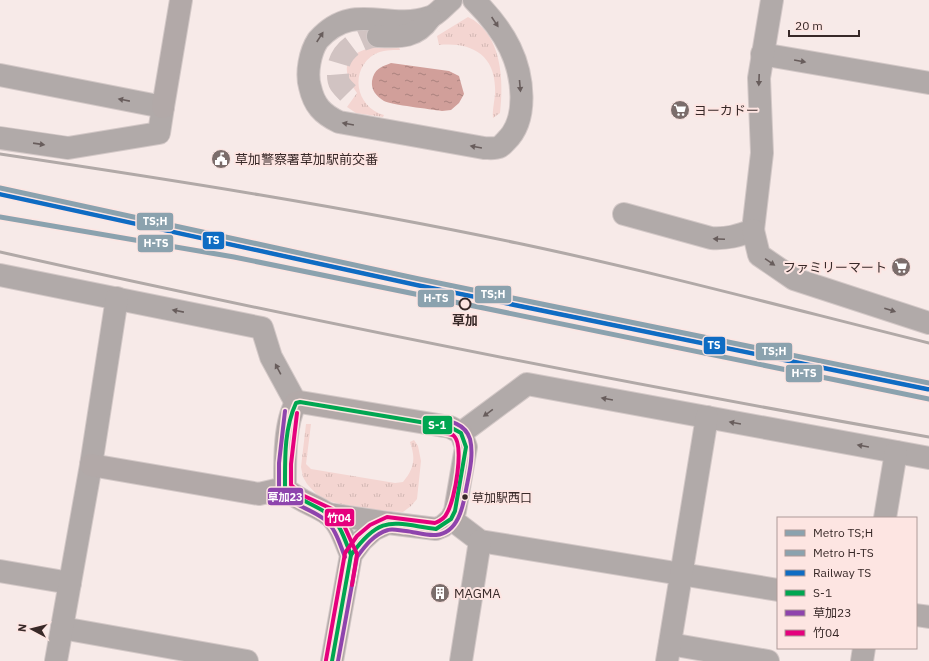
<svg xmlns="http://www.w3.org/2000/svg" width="929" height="661" font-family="'IBM Plex Sans','Noto Sans JP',sans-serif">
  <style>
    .grass { fill: url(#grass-tufts) }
    .water { fill: url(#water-ripples) }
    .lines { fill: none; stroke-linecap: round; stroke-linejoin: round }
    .street-tunnel { stroke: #d1c3c2; stroke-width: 22; stroke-dasharray: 22 11; stroke-linecap: butt }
    .street-casing { stroke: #d3c8c7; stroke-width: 24 }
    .secondary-casing { stroke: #d3c8c7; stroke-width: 24 }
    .street { stroke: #b1aaa9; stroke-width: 22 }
    .secondary { stroke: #b2a9a8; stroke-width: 22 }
    .rail { stroke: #b1a9a7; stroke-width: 3 }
    .bus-1-casing { stroke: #fde5e2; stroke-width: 7 }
    .bus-2-casing { stroke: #fde5e2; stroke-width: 7 }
    .bus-3-casing { stroke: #fde5e2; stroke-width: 7 }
    .bus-1 { stroke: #00a651; stroke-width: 4 }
    .bus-2 { stroke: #8e44ad; stroke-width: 4 }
    .bus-3 { stroke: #e5007d; stroke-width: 4 }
    .rail-1-casing { stroke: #fde5e2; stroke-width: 8 }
    .rail-1 { stroke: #0f6cc3; stroke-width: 5 }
    .metro-1-casing { stroke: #fde5e2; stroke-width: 8 }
    .metro-2-casing { stroke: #fde5e2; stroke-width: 8 }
    .metro-1 { stroke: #8ba2ae; stroke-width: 5 }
    .metro-2 { stroke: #8ba2ae; stroke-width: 5 }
    .oneway { fill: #685d5c }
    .stop-dot { fill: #fde5e2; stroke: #382928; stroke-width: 2 }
    .bus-dot { fill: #382928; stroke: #fde5e2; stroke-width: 1.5 }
    .labels { text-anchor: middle; stroke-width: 4; stroke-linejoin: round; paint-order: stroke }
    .bus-label { font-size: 12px; fill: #382928; stroke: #fde5e2; text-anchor: start }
    .poi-label { font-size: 13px; fill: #382928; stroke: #fde5e2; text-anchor: start }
    .stop-label { font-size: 13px; font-weight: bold; fill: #382928; stroke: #fde5e2 }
    .line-badge { stroke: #fde5e2; stroke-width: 1.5 }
    .badge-label { font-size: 11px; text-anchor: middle; font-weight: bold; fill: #fff }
  </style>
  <defs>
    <pattern id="grass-tufts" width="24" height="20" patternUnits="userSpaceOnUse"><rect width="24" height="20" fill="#f4d5d1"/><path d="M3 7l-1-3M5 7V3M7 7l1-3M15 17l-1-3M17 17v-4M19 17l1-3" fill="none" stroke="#d2b7b3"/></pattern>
    <pattern id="water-ripples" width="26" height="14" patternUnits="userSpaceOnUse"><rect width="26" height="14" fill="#d19f9a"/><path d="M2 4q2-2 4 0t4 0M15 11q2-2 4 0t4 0" fill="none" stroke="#ab827e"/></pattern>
  </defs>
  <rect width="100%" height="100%" fill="#f7eae8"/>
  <g class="grass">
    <path d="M468 17C502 33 504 81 500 113L493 118C492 108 496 97 495 87 494 53 469 42 439 45L437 36Z"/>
    <path d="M382 45 399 47 400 50C392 50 382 50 375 54 349 69 355 107 384 115L383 117 356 113 347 107 357 93C335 62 351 51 382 45Z"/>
    <path d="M306 424H311L306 464 311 469 395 483 403 482C414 469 416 459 410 442L414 440 418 446 421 461 417 499 411 506 403 512 344 508 339 504 320 498 307 484 303 477 301 467Z"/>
  </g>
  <path class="water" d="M391 63 449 71 459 76 464 94 459 103 451 110 442 111C430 109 392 105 384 101 376 96 371 90 372 81 374 69 381 67 391 63Z"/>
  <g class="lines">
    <path class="street-tunnel" d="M348 93C345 90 342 87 340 84 338 81 338 78 338 75 336 52 358 38 378 36"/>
    <g class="street-casing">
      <g id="street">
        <path d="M451 0C445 5 437 15 430 17 386 32 354 0 318 40 310 52 306 73 310 87 314 105 322 114 339 122L484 148C489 148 495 149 499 147 502 146 504 143 506 141 529 119 523 75 510 48 501 29 489 15 474 0"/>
        <path d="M378 36C401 37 416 38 430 18"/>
        <path d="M762 54 929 83"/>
        <path d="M0 75 163 107 159 133 68 148 0 138"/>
        <path d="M624 214 711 238C727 239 738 236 753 230L762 153 759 78 772 0"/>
        <path d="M753 230 759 255 794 279 929 323"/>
        <path d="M0 275 262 328 271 357 296 403"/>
        <path d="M461 433 527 384 929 458"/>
        <path d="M328 514 388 523"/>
        <path d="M885 518 896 452"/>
        <path d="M451 519 480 541 778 590"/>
        <path d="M0 571 70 583"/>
        <path d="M916 615 929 617"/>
        <path d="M62 628 247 661"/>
        <path d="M670 644 768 661"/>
        <path d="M56 661 91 465 117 298"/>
        <path d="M461 661 480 541"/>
        <path d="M667 661 707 417"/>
        <path d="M862 661 864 648"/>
      </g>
    </g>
    <g class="secondary-casing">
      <g id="secondary">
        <path d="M163 107 181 0"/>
        <path d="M91 465 259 494 285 488"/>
        <path d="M332 661 351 555 362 540 373 530 388 523 436 529 443 526 451 519 455 511 466 447 461 433 450 427 300 402 296 403C284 423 285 464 285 488 298 501 313 504 328 514 340 523 345 541 351 555"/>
      </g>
    </g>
    <use href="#street" class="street"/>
    <use href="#secondary" class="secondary"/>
    <g class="rail">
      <path d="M0 154C173 180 346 207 517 243 655 272 792 309 929 343"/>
      <path d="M0 252C308 321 618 382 929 437"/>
    </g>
    <g class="bus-1-casing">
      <g id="bus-1">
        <path d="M300 402 450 427 461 433 466 447 455 511 451 519 436 529C391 523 381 514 351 555 345 541 341 524 328 514 314 504 298 500 285 488 285 459 284 429 296 403Z"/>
        <path d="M332 661 351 555"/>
      </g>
    </g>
    <g class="bus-2-casing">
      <g id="bus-2">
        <path d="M285 411 279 463V490C290 505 310 508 324 519 336 528 340 545 345 557"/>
        <path d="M338 661 357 557C365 546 374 534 388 530 393 528 401 531 406 531 415 532 427 536 436 535 458 533 463 507 466 490 469 474 474 455 470 439 465 423 450 421 436 419"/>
      </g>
    </g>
    <g class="bus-3-casing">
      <g id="bus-3">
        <path d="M297 413 291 464V485L302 495 332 509 342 521 357 554 352 585"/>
        <path d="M326 660 345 553 357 536 370 525 387 517 435 523C440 521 445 518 447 513 455 500 465 444 453 435L434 431"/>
      </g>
    </g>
    <use href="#bus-1" class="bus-1"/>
    <use href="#bus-2" class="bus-2"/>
    <use href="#bus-3" class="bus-3"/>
    <g class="rail-1-casing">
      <path id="rail-1" d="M0 194 418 285 928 389"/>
    </g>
    <use href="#rail-1" class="rail-1"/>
    <g class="metro-1-casing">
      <path id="metro-1" d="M0 188 419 279 929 383"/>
    </g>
    <g class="metro-2-casing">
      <path id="metro-2" d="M0 217 234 257 929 399"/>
    </g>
    <use href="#metro-1" class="metro-1"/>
    <use href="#metro-2" class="metro-2"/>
  </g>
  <defs><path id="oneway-solid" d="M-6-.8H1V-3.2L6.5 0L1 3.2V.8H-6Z"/></defs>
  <g class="oneway">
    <use href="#oneway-solid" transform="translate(495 22) rotate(56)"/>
    <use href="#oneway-solid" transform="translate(320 37) rotate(-57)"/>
    <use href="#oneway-solid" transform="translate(800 61) rotate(10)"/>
    <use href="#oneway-solid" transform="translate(759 80) rotate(92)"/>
    <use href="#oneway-solid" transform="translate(520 86) rotate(85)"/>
    <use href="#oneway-solid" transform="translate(124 100) rotate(-169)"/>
    <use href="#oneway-solid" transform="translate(348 124) rotate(-170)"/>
    <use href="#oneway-solid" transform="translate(39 144) rotate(8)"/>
    <use href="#oneway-solid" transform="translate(476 147) rotate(-170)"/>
    <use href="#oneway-solid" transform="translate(719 239) rotate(-177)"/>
    <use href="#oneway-solid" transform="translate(770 262) rotate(34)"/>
    <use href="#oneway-solid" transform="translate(890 310) rotate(18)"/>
    <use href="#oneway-solid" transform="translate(178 311) rotate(-169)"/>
    <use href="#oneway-solid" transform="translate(278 369) rotate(-118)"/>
    <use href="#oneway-solid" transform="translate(607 399) rotate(-170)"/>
    <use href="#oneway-solid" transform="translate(488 413) rotate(144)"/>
    <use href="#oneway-solid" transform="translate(735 423) rotate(-170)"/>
    <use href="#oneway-solid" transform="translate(863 446) rotate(-170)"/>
  </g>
  <defs>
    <g id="supermarket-disc" transform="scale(1)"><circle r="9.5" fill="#7b6d6b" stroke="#fde5e2"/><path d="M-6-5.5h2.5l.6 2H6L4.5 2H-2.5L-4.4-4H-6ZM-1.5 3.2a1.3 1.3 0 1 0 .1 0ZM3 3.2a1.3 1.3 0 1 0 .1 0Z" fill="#fff"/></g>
    <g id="civic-disc" transform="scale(1)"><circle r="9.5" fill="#7b6d6b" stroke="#fde5e2"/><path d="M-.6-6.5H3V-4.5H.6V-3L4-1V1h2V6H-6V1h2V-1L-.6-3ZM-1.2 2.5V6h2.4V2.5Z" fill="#fff"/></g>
    <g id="building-disc" transform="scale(1)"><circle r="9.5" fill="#7b6d6b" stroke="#fde5e2"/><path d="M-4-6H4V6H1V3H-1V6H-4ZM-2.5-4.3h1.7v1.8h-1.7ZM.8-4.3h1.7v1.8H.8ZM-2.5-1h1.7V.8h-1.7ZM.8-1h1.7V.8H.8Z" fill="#fff"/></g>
  </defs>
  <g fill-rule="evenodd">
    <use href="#supermarket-disc" x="680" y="110"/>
    <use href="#civic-disc" x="221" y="159"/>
    <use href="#supermarket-disc" x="901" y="267"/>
    <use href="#building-disc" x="440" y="593"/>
  </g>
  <circle class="stop-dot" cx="465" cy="304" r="5.5"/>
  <circle class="bus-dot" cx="465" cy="497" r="3.5"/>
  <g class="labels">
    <g class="bus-label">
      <text x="472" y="502">草加駅西口</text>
    </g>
    <g class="poi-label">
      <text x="694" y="115">ヨーカドー</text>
      <text x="235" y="164">草加警察署草加駅前交番</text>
      <text x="887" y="272" text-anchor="end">ファミリーマート</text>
      <text x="454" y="598">MAGMA</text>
    </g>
    <g class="stop-label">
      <text x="465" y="325">草加</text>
    </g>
  </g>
  <g class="line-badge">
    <rect x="136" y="212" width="38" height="19" rx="4" fill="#8ba2ae"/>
    <rect x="202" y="231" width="23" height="19" rx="4" fill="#0f6cc3"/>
    <rect x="137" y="234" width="37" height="19" rx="4" fill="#8ba2ae"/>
    <rect x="474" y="285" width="38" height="19" rx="4" fill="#8ba2ae"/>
    <rect x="417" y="289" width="38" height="19" rx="4" fill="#8ba2ae"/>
    <rect x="703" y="336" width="23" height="19" rx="4" fill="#0f6cc3"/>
    <rect x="755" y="342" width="38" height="19" rx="4" fill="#8ba2ae"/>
    <rect x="785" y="364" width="38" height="19" rx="4" fill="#8ba2ae"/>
    <rect x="422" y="415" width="31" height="20" rx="4" fill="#00a651"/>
    <rect x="267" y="487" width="37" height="19" rx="4" fill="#8e44ad"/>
    <rect x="324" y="508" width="31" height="19" rx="4" fill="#e5007d"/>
  </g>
  <g class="badge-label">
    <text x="155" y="225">TS;H</text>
    <text x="213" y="244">TS</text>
    <text x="156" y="247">H-TS</text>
    <text x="493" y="298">TS;H</text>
    <text x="436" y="302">H-TS</text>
    <text x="714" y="349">TS</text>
    <text x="774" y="355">TS;H</text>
    <text x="804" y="377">H-TS</text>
    <text x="437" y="429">S-1</text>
    <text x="285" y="501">草加23</text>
    <text x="339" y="522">竹04</text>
  </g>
  <rect x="777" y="517" width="140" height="132" fill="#fde5e2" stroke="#ae9a98"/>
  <rect x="785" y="530" width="20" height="6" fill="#8ba2ae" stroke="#ae9a98"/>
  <text x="813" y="537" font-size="12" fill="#382928">Metro TS;H</text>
  <rect x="785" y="550" width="20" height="6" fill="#8ba2ae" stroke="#ae9a98"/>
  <text x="813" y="557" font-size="12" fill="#382928">Metro H-TS</text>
  <rect x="785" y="570" width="20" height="6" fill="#0f6cc3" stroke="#ae9a98"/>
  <text x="813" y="577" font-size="12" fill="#382928">Railway TS</text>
  <rect x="785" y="590" width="20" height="6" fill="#00a651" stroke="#ae9a98"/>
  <text x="813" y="597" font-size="12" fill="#382928">S-1</text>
  <rect x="785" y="610" width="20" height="6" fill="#8e44ad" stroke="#ae9a98"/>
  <text x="813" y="617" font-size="12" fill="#382928">草加23</text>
  <rect x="785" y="630" width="20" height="6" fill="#e5007d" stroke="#ae9a98"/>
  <text x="813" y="637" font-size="12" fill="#382928">竹04</text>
  <g transform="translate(32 629) rotate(277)" stroke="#fde5e2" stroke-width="3" paint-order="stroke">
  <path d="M0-3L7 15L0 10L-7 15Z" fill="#382928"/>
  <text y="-6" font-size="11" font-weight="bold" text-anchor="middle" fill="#382928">N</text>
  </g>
  <path d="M789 30v6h70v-6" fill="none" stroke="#382928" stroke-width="2"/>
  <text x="795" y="30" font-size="12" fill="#382928" stroke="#fde5e2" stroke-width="3" paint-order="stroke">20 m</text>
</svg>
